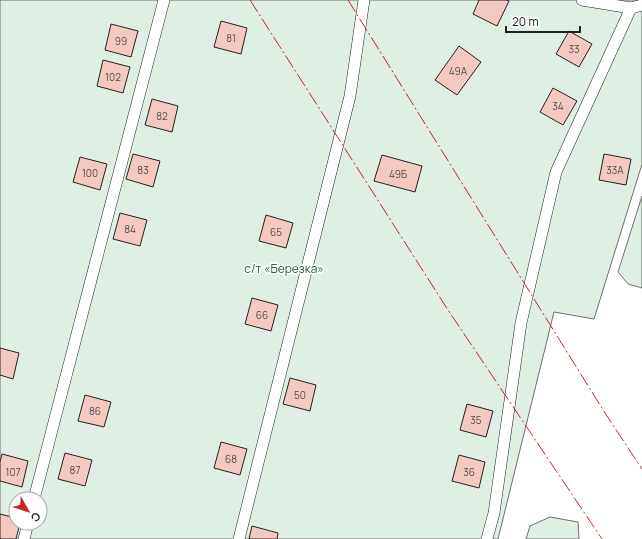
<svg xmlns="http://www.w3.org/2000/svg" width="642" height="539" font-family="Manrope,sans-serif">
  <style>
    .green { fill: #e0efe3; stroke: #6f6f6f; fill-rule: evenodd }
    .building { fill: #f3c9c0; stroke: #222 }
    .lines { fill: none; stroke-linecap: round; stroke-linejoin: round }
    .lane-casing { stroke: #222; stroke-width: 12 }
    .lane { stroke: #fff; stroke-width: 11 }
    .power { stroke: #c62828; stroke-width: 1; stroke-dasharray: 14 3 2 3; stroke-linecap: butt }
    .labels { text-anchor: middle; stroke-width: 3; stroke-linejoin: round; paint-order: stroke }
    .number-label { font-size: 10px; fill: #564c4a }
    .park-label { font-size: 12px; fill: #2f5e38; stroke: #fff }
  </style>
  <rect width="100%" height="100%" fill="#fff"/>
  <g class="green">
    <path d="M0 0H642V164L594 319 554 312 498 539H0ZM16 499H40V523H16Z"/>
    <path d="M642 196V288L628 284 618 272Z"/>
    <path d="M550 517 578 522 579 539H526L530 526Z"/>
  </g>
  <g class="building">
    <path d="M479 0H506L509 1 497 26 473 14Z"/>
    <path d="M221 21 247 28 241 54 214 47Z"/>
    <path d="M111 24 138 31 131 57 105 50Z"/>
    <path d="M569 31 592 44 579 67 556 54Z"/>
    <path d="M459 46 481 62 457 95 435 80Z"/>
    <path d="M103 60 130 67 123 93 97 86Z"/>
    <path d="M553 88 577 101 563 125 540 112Z"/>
    <path d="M152 99 178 106 172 132 145 125Z"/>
    <path d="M133 154 160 161 153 187 126 179Z"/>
    <path d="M604 154 631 159 626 185 599 180Z"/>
    <path d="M382 155 422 166 415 192 374 181Z"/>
    <path d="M80 157 107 164 100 190 73 182Z"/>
    <path d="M120 213 147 220 140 246 113 239Z"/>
    <path d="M266 215 293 223 286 248 259 241Z"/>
    <path d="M252 298 278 305 271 331 245 324Z"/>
    <path d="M0 348 19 353 13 379 0 375Z"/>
    <path d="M290 378 316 385 310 411 283 404Z"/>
    <path d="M85 395 111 402 104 427 78 421Z"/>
    <path d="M467 404 493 411 486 437 460 430Z"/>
    <path d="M221 442 247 449 240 475 214 468Z"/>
    <path d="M65 453 92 460 85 486 58 479Z"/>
    <path d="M2 454 28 461 22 487 0 481V462Z"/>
    <path d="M459 455 485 462 479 488 452 481Z"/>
    <path d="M0 514 16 518V523H20L16 539H0Z"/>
    <path d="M252 526 278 533 277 539H249Z"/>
  </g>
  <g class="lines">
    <g class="lane-casing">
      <g id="lane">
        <path d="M582 0 631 8"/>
        <path d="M34 499 164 0"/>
        <path d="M24 539 28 523"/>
        <path d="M239 539 350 96 364 0"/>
        <path d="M487 539 494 513 521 323 556 172 631 8 642 5"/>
      </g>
    </g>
    <use href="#lane" class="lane"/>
    <g class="power">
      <path d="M250 0 448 310 602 539"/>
      <path d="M348 0 605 413 642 469"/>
    </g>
  </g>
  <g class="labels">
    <g class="number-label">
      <text x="231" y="42">81</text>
      <text x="121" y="45">99</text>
      <text x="574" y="53">33</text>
      <text x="458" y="75">49А</text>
      <text x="113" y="81">102</text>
      <text x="558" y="110">34</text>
      <text x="162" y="120">82</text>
      <text x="143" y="174">83</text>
      <text x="615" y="174">33А</text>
      <text x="90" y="177">100</text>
      <text x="398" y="178">49Б</text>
      <text x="130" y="233">84</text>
      <text x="276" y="236">65</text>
      <text x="262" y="319">66</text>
      <text x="300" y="399">50</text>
      <text x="95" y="415">86</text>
      <text x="476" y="424">35</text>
      <text x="231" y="463">68</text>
      <text x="75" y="474">87</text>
      <text x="13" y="476">107</text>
      <text x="469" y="476">36</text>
    </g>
    <g class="park-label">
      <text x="284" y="273">с/т «Березка»</text>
    </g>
  </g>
  <g transform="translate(28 511) rotate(129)"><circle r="19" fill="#ffffff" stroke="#a7a7a7"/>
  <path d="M0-3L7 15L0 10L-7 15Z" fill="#c62828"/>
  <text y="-6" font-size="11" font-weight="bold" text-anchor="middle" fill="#222222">С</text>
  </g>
  <path d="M506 26v6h74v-6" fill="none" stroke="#222222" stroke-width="2"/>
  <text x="512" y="26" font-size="12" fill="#222222" stroke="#ffffff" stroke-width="3" paint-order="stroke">20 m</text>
</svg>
